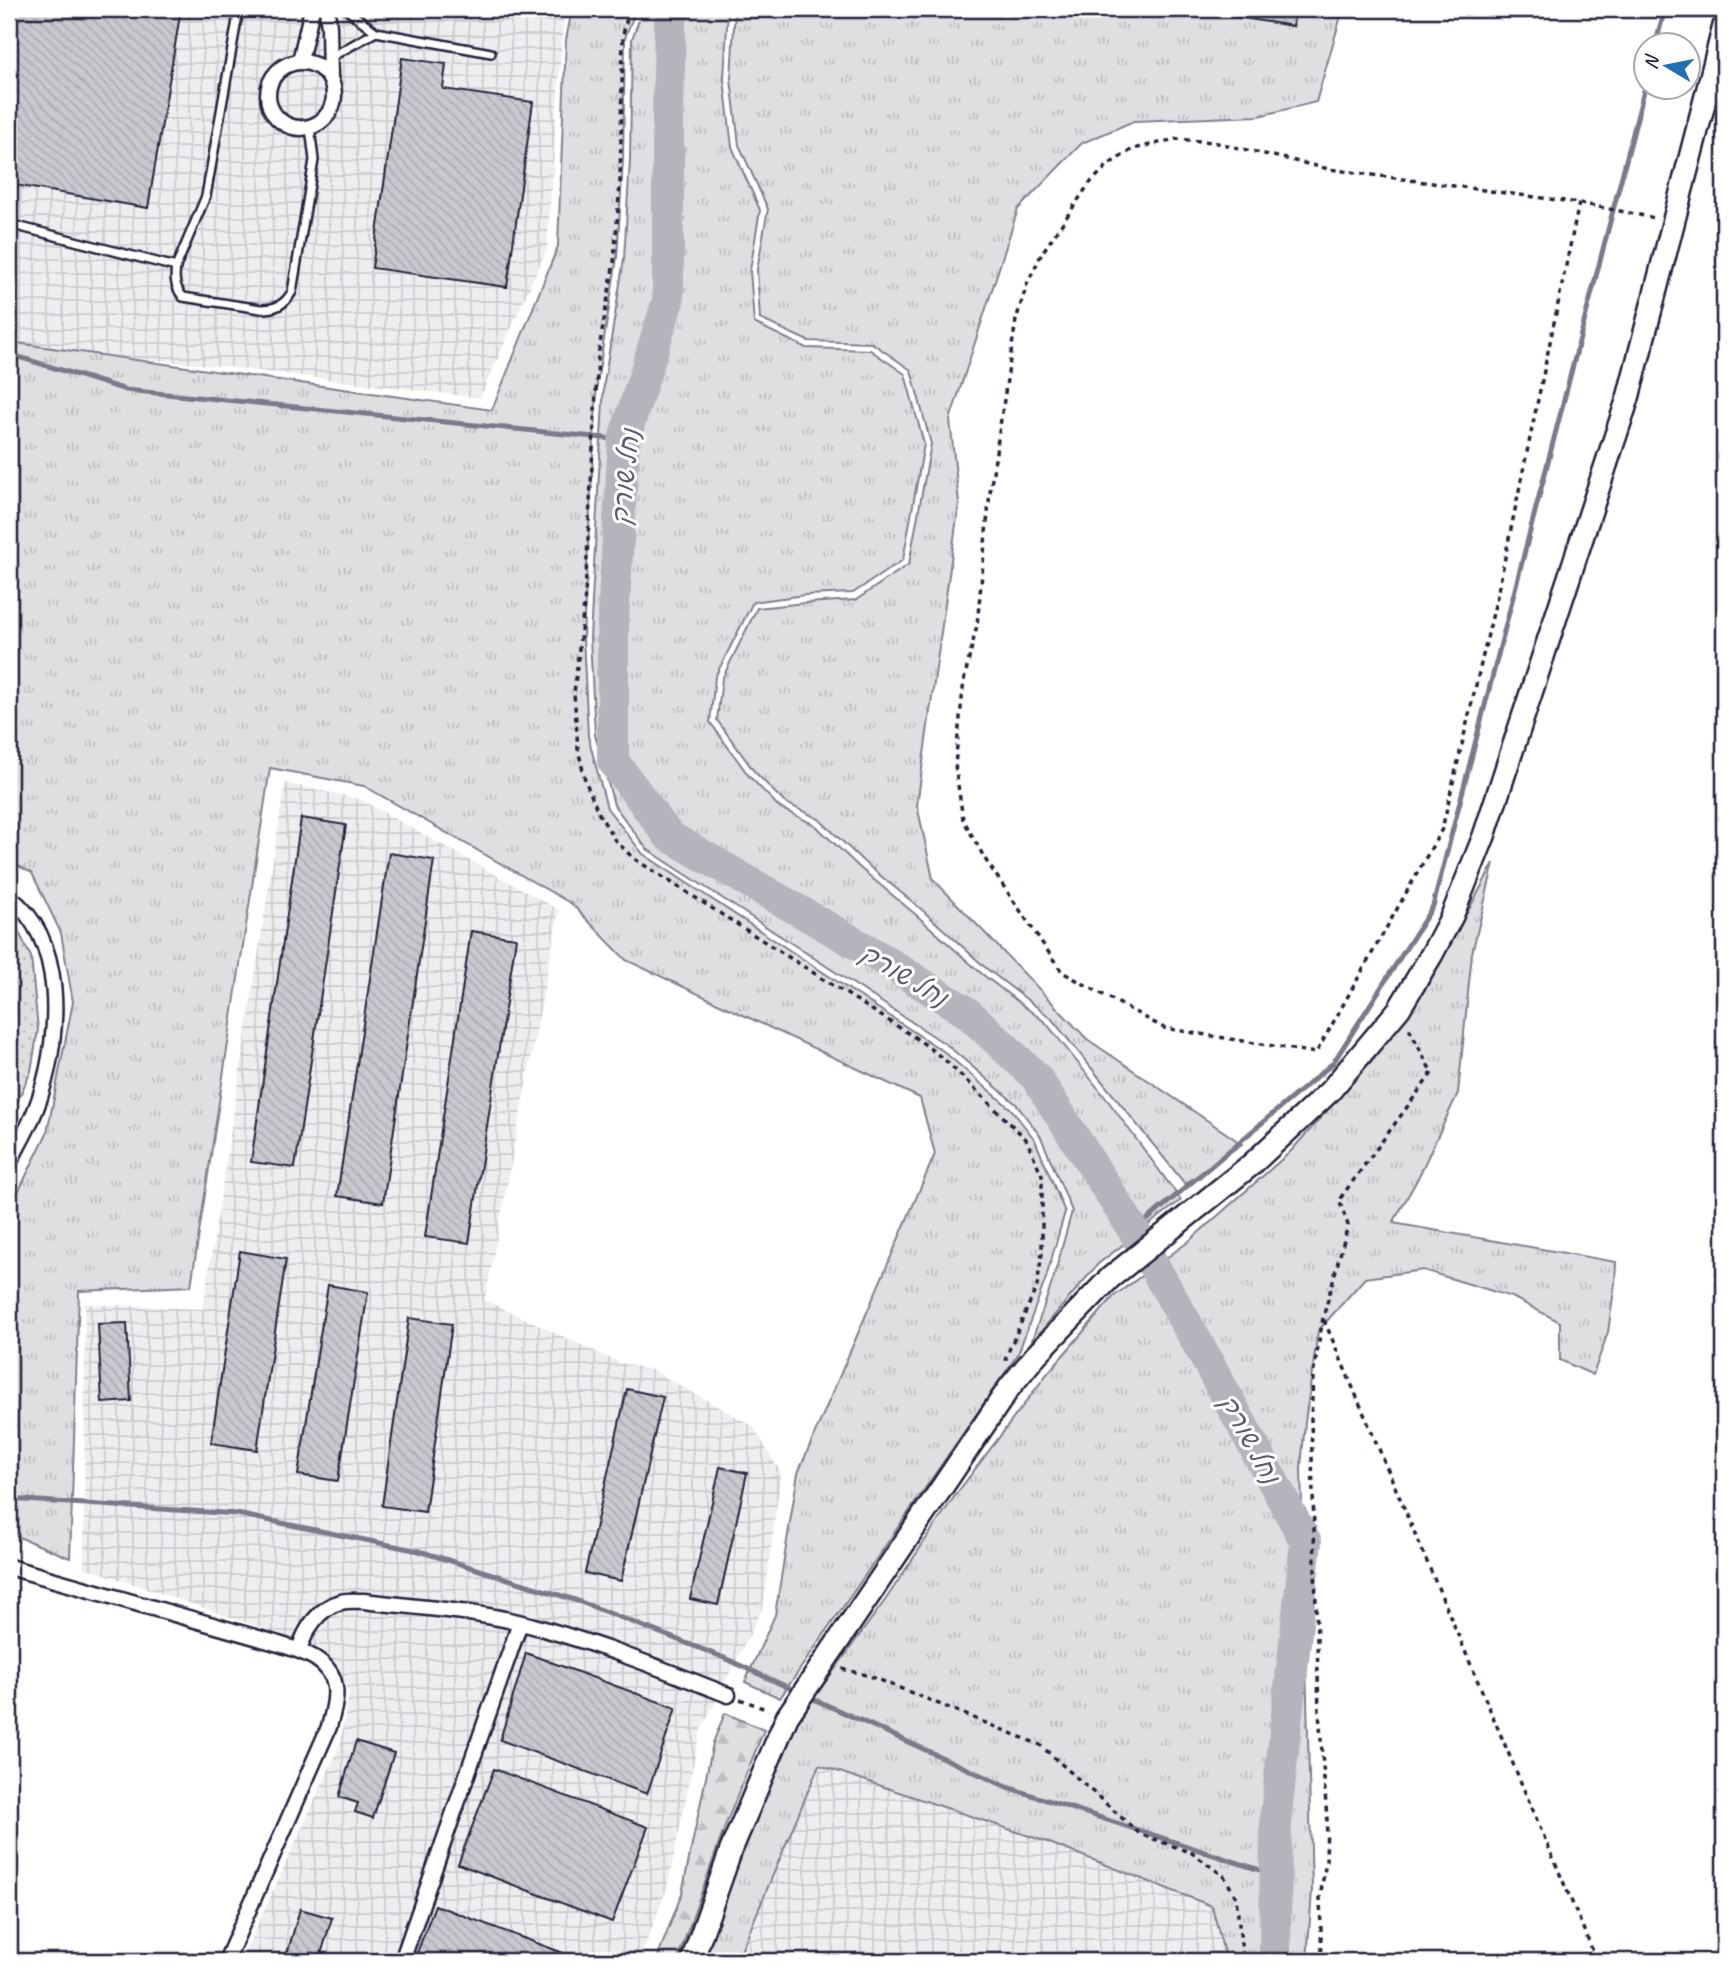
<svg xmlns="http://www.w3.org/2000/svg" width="1733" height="1970" font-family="Caveat,'Playpen Sans Hebrew',sans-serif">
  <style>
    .industrial { fill: url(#industrial-grid) }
    .grass { fill: url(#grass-tufts); stroke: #80808e; stroke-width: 2 }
    .forest { fill: url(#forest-firs); stroke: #80808e; stroke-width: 2 }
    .park { fill: url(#park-dots); stroke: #80808e; stroke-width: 2 }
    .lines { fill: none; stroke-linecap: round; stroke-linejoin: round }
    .stream { stroke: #7a7a88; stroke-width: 5 }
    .river { stroke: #b4b4bc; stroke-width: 32 }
    .building { fill: url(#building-back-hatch); stroke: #22223b; stroke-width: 2 }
    .service-casing { stroke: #22223b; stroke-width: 12 }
    .minor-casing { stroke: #22223b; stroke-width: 19 }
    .secondary-casing { stroke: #22223b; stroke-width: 26 }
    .path { stroke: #22223b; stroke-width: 3.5; stroke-dasharray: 5 5; stroke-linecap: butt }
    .service { stroke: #fff; stroke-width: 7 }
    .minor { stroke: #fff; stroke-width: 14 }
    .secondary { stroke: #fff; stroke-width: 21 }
    .labels { text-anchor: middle; stroke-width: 6; stroke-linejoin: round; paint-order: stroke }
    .water-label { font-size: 26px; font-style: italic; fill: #5c5c6f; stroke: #fff }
  </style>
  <defs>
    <pattern id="industrial-grid" width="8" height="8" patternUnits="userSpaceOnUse" patternTransform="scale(1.75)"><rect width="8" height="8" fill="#eeeef1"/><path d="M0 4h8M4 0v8" fill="none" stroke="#ccccd0"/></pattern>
    <pattern id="grass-tufts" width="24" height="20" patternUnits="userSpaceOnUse" patternTransform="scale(1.75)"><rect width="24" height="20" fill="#dfdfe2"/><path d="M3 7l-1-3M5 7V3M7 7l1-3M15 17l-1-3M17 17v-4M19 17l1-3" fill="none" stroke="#bfbfc3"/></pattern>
    <pattern id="forest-firs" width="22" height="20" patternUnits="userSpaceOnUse" patternTransform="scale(1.75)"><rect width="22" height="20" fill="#dfdfe2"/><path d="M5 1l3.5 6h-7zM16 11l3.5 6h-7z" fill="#bfbfc3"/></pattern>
    <pattern id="park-dots" width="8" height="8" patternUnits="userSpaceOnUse" patternTransform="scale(1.75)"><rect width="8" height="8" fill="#dfdfe2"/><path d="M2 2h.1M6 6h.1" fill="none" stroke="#bfbfc3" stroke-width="1.8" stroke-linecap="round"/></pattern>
    <pattern id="building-back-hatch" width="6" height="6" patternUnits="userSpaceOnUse" patternTransform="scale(1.75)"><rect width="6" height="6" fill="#c8c8cf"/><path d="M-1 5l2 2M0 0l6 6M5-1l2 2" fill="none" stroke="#acacb3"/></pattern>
  </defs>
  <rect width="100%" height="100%" fill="#fff"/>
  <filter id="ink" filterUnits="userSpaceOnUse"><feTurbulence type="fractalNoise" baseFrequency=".0143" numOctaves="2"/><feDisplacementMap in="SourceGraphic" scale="14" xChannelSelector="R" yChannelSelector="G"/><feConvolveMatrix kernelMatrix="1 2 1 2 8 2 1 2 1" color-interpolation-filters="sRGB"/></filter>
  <g filter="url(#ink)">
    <g class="industrial">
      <path d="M9 9H564L547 248 480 398 228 367 29 348 9 336Z"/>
      <path d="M285 783 360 799 559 910 485 1300 620 1363 652 1370 753 1426 781 1473 763 1608 700 1732 667 1888 639 1961H241L340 1745 349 1693 338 1668 320 1648 84 1567 85 1304 203 1309Z"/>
      <path d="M819 1764 1047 1842 1212 1906 1225 1958 1223 1961H737Z"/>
    </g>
    <g class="grass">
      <path d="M572 9H636L625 38 623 160 617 258 597 383 583 637 588 736 607 808 643 854 943 1051 1011 1109 1035 1140 1065 1212 1046 1278 1018 1354 780 1698 745 1682 775 1615 798 1473 935 1154 920 1098 626 960 572 904 364 786 270 768 191 1286 79 1291 70 1558 9 1533V1211L47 1133 73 1002 61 933 32 873 9 861V342L492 410 558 246 566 40Z"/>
      <path d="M643 9H728L724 79 732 147 760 210 750 270 754 323 806 348 870 350 905 374 924 444 903 560 853 593 805 595 753 602 715 677 710 722 749 776 780 808 815 825 860 868 915 914 982 974 1046 1023 1109 1102 1181 1200 1098 1264 1031 1343 1053 1280 1072 1211 1041 1137 1016 1104 947 1045 647 849 614 805 595 735 590 638 604 383 624 259 630 160 632 39Z"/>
      <path d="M735 9H1343L1316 102 1259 116 1134 121 1082 143 1018 209 950 420 959 503 917 805 933 879 1087 1039 1242 1144 1185 1184 1051 1018 987 969 920 908 865 863 819 819 784 802 754 771 717 720 722 679 757 608 805 603 856 600 909 564 931 444 911 370 872 343 808 341 760 319 757 270 768 209 739 145 731 79Z"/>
      <path d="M1494 863 1472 953 1458 1093 1418 1178 1393 1223 1616 1262 1615 1283 1608 1332 1593 1375 1560 1360V1322L1512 1297 1423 1270 1365 1278 1318 1331 1305 1422 1301 1468 1312 1890 1307 1961H1224L1225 1957 1212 1906 1047 1842 819 1765 737 1961H698L744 1833 797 1721 886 1599 954 1497 1047 1374 1114 1296 1188 1242 1290 1152 1374 1058 1427 987Z"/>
    </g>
    <path class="forest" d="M725 1713 764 1730 727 1821 677 1961H656L682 1893 713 1743Z"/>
    <path class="park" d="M9 921 17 928 31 957 38 1030 31 1071 9 1120Z"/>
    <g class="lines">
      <g class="stream">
        <path d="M1655 46 1665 9"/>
        <path d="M9 354 126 390 624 440"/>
        <path d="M1134 1231 1333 1063 1433 906 1646 83"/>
        <path d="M9 1499 237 1514 419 1551 578 1601 722 1657 798 1692"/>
        <path d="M807 1696 1007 1787 1275 1875"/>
      </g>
      <path class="river" d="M675 9 670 22 668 117V301L624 440 613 620V761L669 836 876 955 968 1013 1036 1077 1134 1231 1198 1344 1306 1542 1276 1814 1275 1961"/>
    </g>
    <g class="building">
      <path d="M9 9H181L148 208 9 184Z"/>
      <path d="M1237 9H1295L1293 26 1236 17Z"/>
      <path d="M402 58 446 64 443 89 533 102 507 287 372 268Z"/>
      <path d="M301 818 346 825 295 1168 251 1162Z"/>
      <path d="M389 853 434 860 383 1203 337 1196Z"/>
      <path d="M471 931 516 938 469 1243 425 1237Z"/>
      <path d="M240 1251 286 1259 257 1450 211 1443Z"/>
      <path d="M328 1285 368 1292 338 1481 298 1475Z"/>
      <path d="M409 1318 452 1324 425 1512 382 1506Z"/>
      <path d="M127 1323 131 1401 102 1403 98 1324Z"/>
      <path d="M627 1389 663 1397 621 1581 585 1573Z"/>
      <path d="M720 1467 747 1473 718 1605 690 1599Z"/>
      <path d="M526 1653 676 1708 647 1794 500 1740Z"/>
      <path d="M356 1741 394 1753 373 1818 355 1812 358 1803 339 1797Z"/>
      <path d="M494 1769 648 1827 612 1922 458 1864Z"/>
      <path d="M435 1905 582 1960 581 1961H414Z"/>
      <path d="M300 1909 332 1918 319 1961H285Z"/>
    </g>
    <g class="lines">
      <g class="service-casing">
        <g id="service">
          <path d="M239 9 206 196 176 267C174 279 175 287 183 297L261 309C276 309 284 305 292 292L314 160 310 127"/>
          <path d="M346 9 376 32 491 53"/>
          <path d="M331 57 376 32"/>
          <path d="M9 224 176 267"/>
        </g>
      </g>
      <g class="minor-casing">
        <g id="minor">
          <path d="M327 9 329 27 330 78"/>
          <path d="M300 61 312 9"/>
          <circle cx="301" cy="95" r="33"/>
          <path d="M9 897C66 939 60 1034 41 1094 34 1118 21 1140 9 1163"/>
          <path d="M9 1567 269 1641C294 1649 331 1656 335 1687 337 1700 332 1715 329 1727L226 1961"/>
          <path d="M299 1650C305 1630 319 1607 341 1602 348 1600 356 1601 364 1601 421 1608 481 1611 537 1627 602 1645 665 1670 728 1695"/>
          <path d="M402 1961 520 1623"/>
        </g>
      </g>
      <g class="secondary-casing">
        <path id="secondary" d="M692 1961 731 1850 787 1717 1009 1388 1036 1355 1110 1278 1252 1164 1330 1091 1399 1009 1432 954 1452 916 1484 836 1628 398 1724 26"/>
      </g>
      <g class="path">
        <path d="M629 9 623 35 620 183 614 262 598 355 585 595 574 693 578 749 585 780 598 812 614 839 633 858 919 1040 946 1061 1026 1139 1042 1175V1253L1037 1286 1006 1357V1361"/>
        <path d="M1579 203 1497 596 1442 829 1316 1053 1164 1028 1062 972 985 859 963 819 955 765 964 680 977 625 990 492 1016 320 1027 284 1042 253 1089 184 1108 165 1133 149 1176 139 1213 142 1329 169 1579 203 1655 218"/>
        <path d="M1324 1320 1597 1961"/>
        <path d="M842 1669 870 1676 1040 1745 1140 1834 1192 1853 1224 1876 1236 1897 1243 1961"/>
        <path d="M740 1699 768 1710"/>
        <path d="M1322 1961 1320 1898 1326 1861 1327 1819 1319 1712 1311 1419 1313 1376 1323 1318 1348 1225 1339 1200 1432 1073 1408 1026"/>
      </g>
      <use href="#service" class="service"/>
      <use href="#minor" class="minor"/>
      <use href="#secondary" class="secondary"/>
    </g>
  </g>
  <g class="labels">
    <g class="water-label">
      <text transform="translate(625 477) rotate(-84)" y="9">נחל שורק</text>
      <text transform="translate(904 975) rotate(31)" y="9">נחל שורק</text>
      <text transform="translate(1250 1439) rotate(61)" y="9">נחל שורק</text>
    </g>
  </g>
  <rect width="1733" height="1970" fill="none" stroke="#fff" stroke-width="35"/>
  <rect x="18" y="18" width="1698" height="1935" fill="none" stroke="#22223b" stroke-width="2.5" filter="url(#ink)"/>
  <g transform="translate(1667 66) rotate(280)"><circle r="33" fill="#ffffff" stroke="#a7a7b1" stroke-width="2"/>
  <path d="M0-5L12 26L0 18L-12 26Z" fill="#1f6fb2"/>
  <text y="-10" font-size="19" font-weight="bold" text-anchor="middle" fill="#22223b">N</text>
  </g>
</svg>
